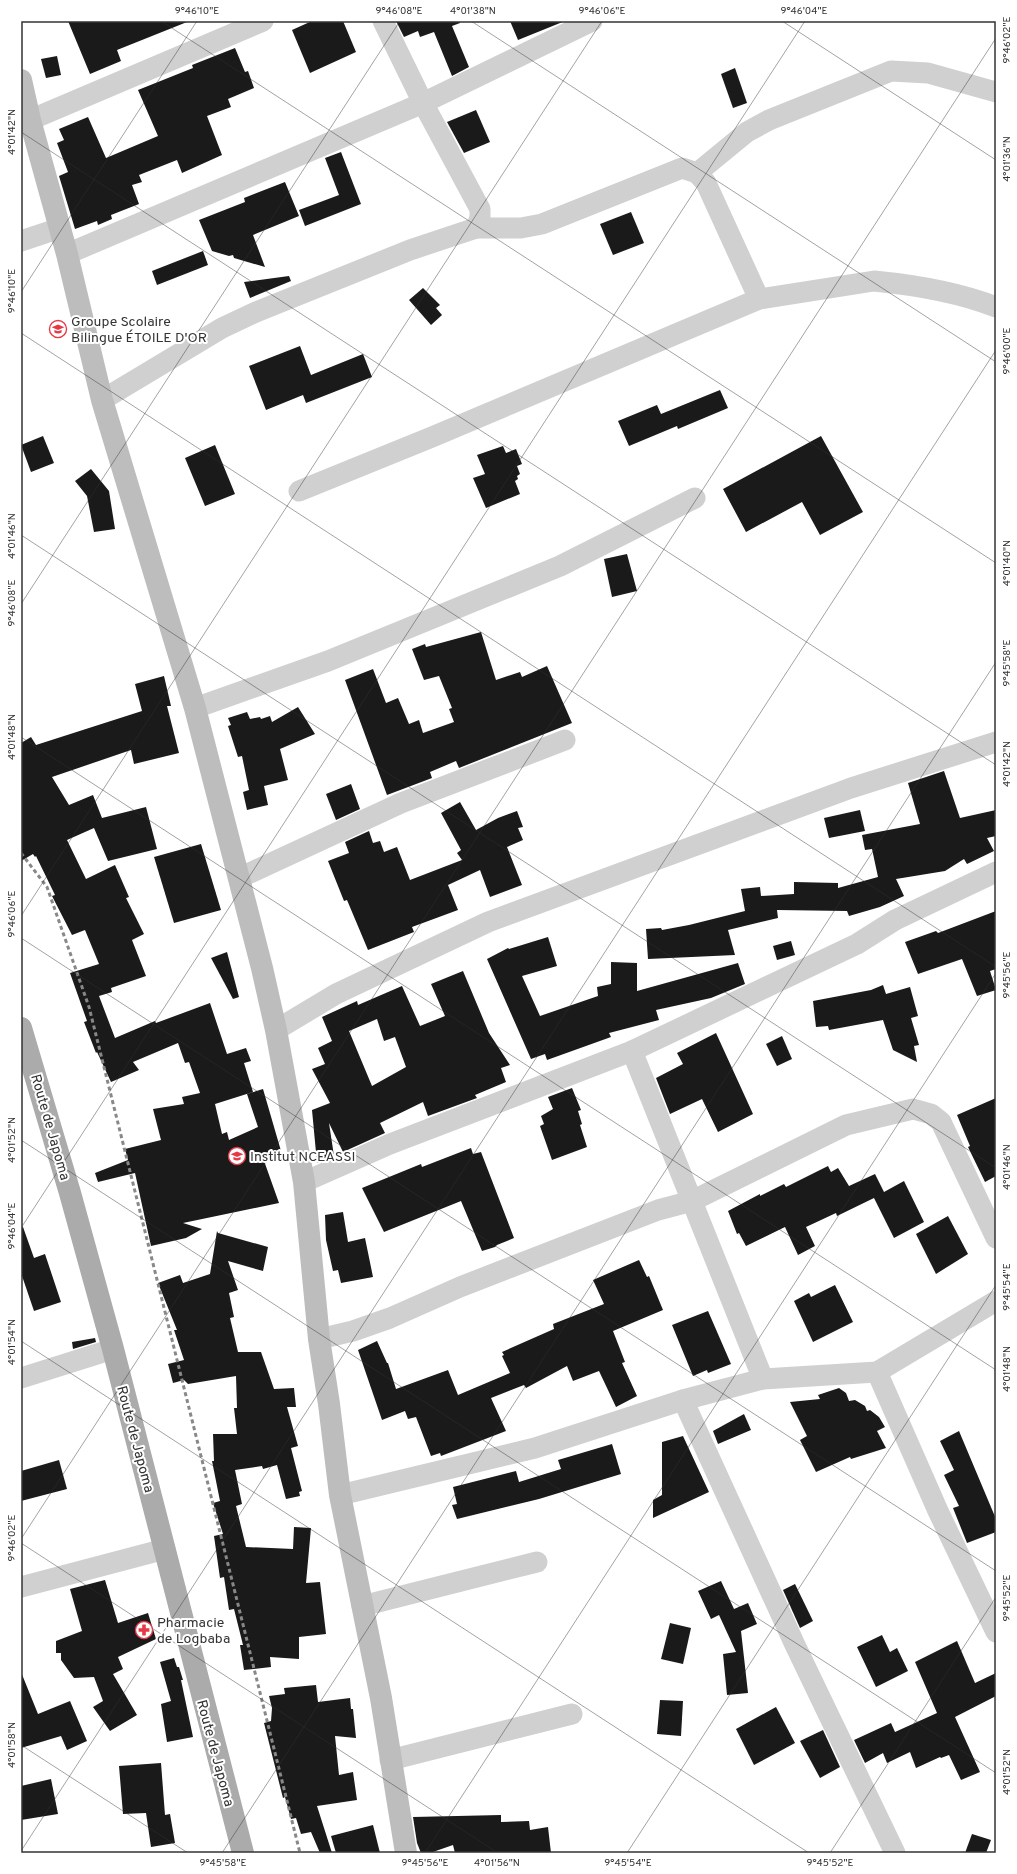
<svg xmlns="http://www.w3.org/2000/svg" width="1017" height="1874" font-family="Overpass,sans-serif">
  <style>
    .building { fill: #1a1a1a; fill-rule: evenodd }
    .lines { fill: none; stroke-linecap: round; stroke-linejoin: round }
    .street { stroke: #d0d0d0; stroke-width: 21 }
    .secondary { stroke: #bdbdbd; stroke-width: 22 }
    .primary { stroke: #ababab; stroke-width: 22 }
    .rail { stroke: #888; stroke-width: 3; stroke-dasharray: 4 3; stroke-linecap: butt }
    .ticks { fill: none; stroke: #333; stroke-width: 1; stroke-opacity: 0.45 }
    .labels { text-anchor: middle; stroke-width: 4; stroke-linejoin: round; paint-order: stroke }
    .poi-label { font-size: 14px; fill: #333; stroke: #fff; text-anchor: start }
    .street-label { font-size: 14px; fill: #333; stroke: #fff }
    .neatline { fill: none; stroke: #333; stroke-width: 1.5 }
    .ticks-label { font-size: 10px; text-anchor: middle; fill: #333 }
  </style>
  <rect width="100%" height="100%" fill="#fff"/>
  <g class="building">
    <path d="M68 21H187V22L117 50 121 61 90 74Z"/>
    <path d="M312 21H343L356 52 310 73 292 30Z"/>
    <path d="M396 21H460V23L452 26 469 67 452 76 434 32 420 37 418 31 404 37Z"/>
    <path d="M510 21H565L518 40Z"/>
    <path d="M235 48 245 72 248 71 254 88 228 99 231 107 207 116 222 155 182 173 177 160 139 175 142 182 132 185 139 204 111 215 112 219 98 225 97 221 75 229 59 176 68 172 57 143 64 140 59 129 88 117 106 158 158 136 138 90 193 68 192 65Z"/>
    <path d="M57 56 61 75 46 78 41 59Z"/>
    <path d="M735 68 747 103 733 108 721 74Z"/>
    <path d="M476 110 490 142 464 153 447 122Z"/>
    <path d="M341 152 361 204 305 226 299 210 339 195 325 158Z"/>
    <path d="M285 182 299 216 253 235 265 267 234 258 233 255 229 256 212 251 199 220 245 202 244 198Z"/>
    <path d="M631 212 644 243 613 255 600 224Z"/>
    <path d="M203 251 208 265 157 285 152 271Z"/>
    <path d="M289 276 291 281 250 298 244 282Z"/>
    <path d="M423 288 440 305 436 308 442 315 431 325 409 300Z"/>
    <path d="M300 346 311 375 363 354 372 377 306 403 303 395 266 410 249 366Z"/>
    <path d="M720 390 728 408 678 429 677 426 629 446 618 421 657 405 661 414Z"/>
    <path d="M43 436 54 463 31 472 21 445Z"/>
    <path d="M821 436 863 512 820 535 802 502 746 532 723 489Z"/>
    <path d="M215 445 235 494 205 506 185 458Z"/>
    <path d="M503 446 506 453 516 449 522 464 517 466 520 474 517 476 518 479 515 481 520 494 486 508 473 478 485 474 477 455Z"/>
    <path d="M91 469 109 491 115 529 94 532 87 496 75 481Z"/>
    <path d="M627 554 637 591 612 597 604 559Z"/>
    <path d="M481 632 496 680 520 672 522 677 547 666 572 723 459 768 456 761 430 772 432 778 387 795 345 680 373 669 386 703 398 698 409 724 419 720 423 733 454 722 449 709 452 708 439 676 424 680 412 649 425 644 426 647Z"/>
    <path d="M164 676 171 706H167L179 753 134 764 131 750 52 777 69 805 93 795 102 818 146 807 157 849 108 861 94 828 67 840 86 879 115 865 129 897 126 898 144 934 132 940 146 976 111 988 112 992 99 996 115 1038 155 1021 156 1023 210 1003 227 1054 246 1048 251 1061 244 1063 253 1092 215 1104 222 1134 227 1132 229 1140 258 1127 247 1094 263 1089 281 1151 263 1158 279 1203 183 1223 202 1229 186 1238 151 1246 135 1173 98 1182 95 1173 128 1160 125 1149 161 1140 153 1109 184 1104 182 1097 200 1093 189 1062 185 1063 178 1043 133 1062 139 1070 111 1082 97 1052 96 1053 84 1022 87 1021 70 973 99 964 85 930 72 935 52 896 55 895 36 856 35 857 33 854 21 861V743L31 737 36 745 142 711 135 684Z"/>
    <path d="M298 707 315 734 280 749 288 780 264 786 268 805 247 810 243 792 249 790 242 756 238 757 228 726 231 725 228 718 247 712 250 719 260 717 261 719 270 716 272 722Z"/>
    <path d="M944 771 960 818 996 810V836L987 838 994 851 967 864 964 859 945 871 896 879 904 896 880 907 849 916 847 911 777 910 778 918 728 930 735 955 648 959 646 929 661 928 662 930 689 925 745 911 741 889 760 887 761 896 794 894V882L838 883V888L878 877 872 849 865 850 862 835 920 824 908 783Z"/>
    <path d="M351 784 360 809 336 820 326 794Z"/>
    <path d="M460 802 476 830 498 818 517 811 523 827 518 828 523 840 507 847 522 885 490 897 480 870 448 885 458 910 412 927 414 932 368 950 347 900 344 901 328 861 349 853 345 842 369 831 373 843 380 841 384 852 397 847 410 880 462 860 457 853 461 850 441 813Z"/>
    <path d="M860 810 865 831 829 838 824 818Z"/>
    <path d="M201 844 221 910 174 923 154 857Z"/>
    <path d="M996 911V969L990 971 996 990 977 996 962 959 918 974 905 942 936 931 938 933Z"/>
    <path d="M548 937 557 966 522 976 540 1016 598 996 597 987 611 984V962L637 963V991L738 963 745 984 711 998 656 1010 659 1020 609 1033 611 1037 547 1060 545 1054 531 1059 487 959 508 948 509 949Z"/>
    <path d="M791 941 795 955 777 960 773 946Z"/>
    <path d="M227 952 239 997 233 999 211 958Z"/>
    <path d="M463 971 489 1033 510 1065 501 1068 506 1082 475 1095 477 1098 428 1116 423 1102 380 1123 385 1133 343 1152 329 1123 334 1156 317 1163 312 1110 330 1103 312 1069 325 1064 318 1048 332 1041 322 1017 357 1001 358 1005 402 986 420 1026 445 1016 431 984ZM377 1019 384 1041 395 1037 406 1067 372 1086 349 1031Z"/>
    <path d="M883 985 886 994 910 987 918 1016 911 1018 919 1045 914 1046 917 1062 893 1050 883 1020 829 1030 828 1026 816 1027 813 1001 871 990Z"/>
    <path d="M716 1033 753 1114 718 1132 702 1099 670 1114 656 1078 683 1064 677 1053Z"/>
    <path d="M782 1036 792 1059 777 1066 766 1044Z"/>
    <path d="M572 1088 581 1110 578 1111 582 1124 580 1125 587 1147 552 1160 540 1126 544 1124 541 1116 553 1109 548 1097Z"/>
    <path d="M996 1098V1176L985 1182 968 1147 970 1146 957 1115Z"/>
    <path d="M471 1148 473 1154 481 1152 514 1238 497 1245 495 1247 482 1251 461 1201 384 1232 362 1188 421 1164 422 1167Z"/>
    <path d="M828 1166 831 1172 838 1168 849 1186 875 1174 884 1192 904 1181 924 1222 894 1238 874 1198 837 1216 836 1213 806 1227 815 1246 798 1255 785 1227 746 1246 739 1233 737 1234 728 1211 760 1194V1196L784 1184 786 1187Z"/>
    <path d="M343 1212 348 1242 365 1238 373 1277 341 1283 338 1270 333 1271 326 1240 325 1215Z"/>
    <path d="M948 1216 968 1254 936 1274 916 1234Z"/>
    <path d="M23 1227 34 1258 45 1254 61 1302 34 1311 21 1273V1228Z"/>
    <path d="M217 1231 218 1233 268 1247 263 1271 228 1261 238 1290 229 1293 234 1317 230 1318 238 1352H261L274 1389 294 1388 296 1407H287L298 1446 291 1448 302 1491 299 1492 300 1496 286 1499 277 1465 263 1469 262 1466 235 1470 242 1504 236 1506 246 1547 293 1549 294 1527 311 1528 306 1583 320 1582 326 1634 299 1637V1659L270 1657 271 1667 244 1670 240 1645H243L234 1609 229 1610 224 1577 220 1578 214 1536 223 1534 213 1503 220 1501 212 1461H214L213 1434H237L234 1408H237L236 1376 188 1384 184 1380 173 1383 168 1364 184 1360 174 1330H177L158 1283 180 1275 183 1283 210 1274Z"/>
    <path d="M639 1260 647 1277 649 1276 663 1310 613 1331 625 1362 622 1363 637 1396 616 1407 599 1371 573 1381 567 1366 526 1388 524 1385 491 1398 506 1431 441 1456 440 1453 431 1456 416 1417 408 1419 405 1411 382 1420 358 1350 377 1341 387 1363H388L396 1389 448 1370 458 1395 510 1373 502 1356 504 1355 502 1352 554 1329 553 1324 604 1304 593 1280Z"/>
    <path d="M835 1285 853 1322 813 1342 794 1301 809 1293 811 1297Z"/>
    <path d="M708 1311 731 1364 708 1373 707 1370 693 1376 672 1325Z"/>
    <path d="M95 1338 96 1342 73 1349 72 1342Z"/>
    <path d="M839 1388 846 1393 849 1401 855 1400 865 1406 867 1411 870 1410 879 1417 885 1427 877 1431 886 1448 851 1459 850 1457 816 1472 800 1440 807 1436 790 1402 820 1399 818 1395Z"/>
    <path d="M744 1414 751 1430 718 1444 713 1431Z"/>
    <path d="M959 1431 996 1519V1532L967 1543 953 1508 959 1506 944 1475 954 1470 940 1441Z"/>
    <path d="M683 1436 709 1492 653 1518V1500L662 1495V1442Z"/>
    <path d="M612 1444 621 1474 539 1499 457 1519 452 1505 457 1504 453 1487 516 1471 519 1482 561 1469 558 1460Z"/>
    <path d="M59 1460 67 1489 21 1501V1471Z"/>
    <path d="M105 1580 118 1623 148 1613 156 1639 118 1657 123 1669 113 1674 137 1715 110 1731 93 1707 103 1701 94 1677 74 1678 61 1660V1653H56V1641L82 1631 70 1589Z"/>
    <path d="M721 1581 734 1609 748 1603 757 1624 741 1631 748 1693 727 1695 723 1654 736 1652 719 1615 711 1619 698 1591Z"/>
    <path d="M795 1584 813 1621 800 1628 783 1590Z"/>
    <path d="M670 1623 691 1628 683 1664 661 1659Z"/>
    <path d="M882 1635 890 1652 897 1648 908 1671 876 1687 857 1647Z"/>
    <path d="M957 1641 975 1683 996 1673V1696L955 1717 980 1772 961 1780 949 1755 941 1758 940 1757 916 1768 910 1752 887 1763 883 1753 865 1763 854 1740 891 1723 895 1732 937 1713 915 1662Z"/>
    <path d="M174 1658 177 1667H179L183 1680H181L193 1737 167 1742 161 1704 171 1701 160 1662Z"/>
    <path d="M21 1672 38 1714 70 1701 87 1741 67 1750 61 1736 21 1748Z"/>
    <path d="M316 1685 318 1702 350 1698 351 1709H353L356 1738 335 1736 339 1775 353 1772 357 1800 317 1806 332 1853H320L311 1832 301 1834 296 1818 291 1819 285 1797 283 1798 264 1723 271 1721 272 1708 269 1696 285 1694 284 1688Z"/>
    <path d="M660 1700 683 1701 681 1736 657 1734Z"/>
    <path d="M776 1707 795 1743 754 1765 736 1729Z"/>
    <path d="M823 1730 840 1767 820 1778 800 1741Z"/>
    <path d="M161 1763 165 1815 170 1814 175 1843 151 1847 146 1813 123 1814 119 1766Z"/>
    <path d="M51 1779 58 1814 21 1820V1786Z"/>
    <path d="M501 1815V1822L529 1821 530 1830 548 1827 551 1853H455L453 1845 430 1853H421L417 1843 413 1817Z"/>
    <path d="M373 1825 380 1853H336L331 1836Z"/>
    <path d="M972 1834 991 1840 986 1853H965Z"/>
  </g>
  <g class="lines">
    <g class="street">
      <path d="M383 21 423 103 592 21"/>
      <path d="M30 120 263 21"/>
      <path d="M697 173 747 132 769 120 891 71 928 73 996 92"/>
      <path d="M476 228H521L542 224 682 168 697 173 706 183 759 299"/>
      <path d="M21 241 60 228"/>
      <path d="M67 254 423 103 480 209V218L476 228 410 250 256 312 222 328 102 400"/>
      <path d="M299 491 432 437 759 299 874 281C915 285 958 292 996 307"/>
      <path d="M195 708 328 661 560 566 695 498"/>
      <path d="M239 878 401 803 565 740"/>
      <path d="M276 1030 336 994 488 922 851 788 996 742"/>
      <path d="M632 1051 857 944 895 920 996 872"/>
      <path d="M304 1182 390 1144 632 1051 763 1379"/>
      <path d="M319 1339 353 1331 390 1318 460 1287 658 1210 692 1201 846 1125 913 1109 931 1114 941 1122 996 1238"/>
      <path d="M877 1372 938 1511 996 1632"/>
      <path d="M21 1378 113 1349"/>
      <path d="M683 1400 795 1645 895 1853"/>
      <path d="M340 1495 535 1448 683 1400 763 1379 877 1372 996 1301"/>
      <path d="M21 1587 165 1549"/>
      <path d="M362 1606 537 1562"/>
      <path d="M390 1760 572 1714"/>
    </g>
    <path class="secondary" d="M21 80 30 120 67 254 102 400 195 708 262 968 276 1030 304 1182 319 1339 329 1404 340 1495 381 1698 406 1853"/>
    <path class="primary" d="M21 1028 70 1193 113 1349 243 1853"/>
    <path class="rail" d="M21 853 47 887 89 1007 300 1853"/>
  </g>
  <path class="ticks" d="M161 21 996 563M471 21 996 362M782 21 996 160M21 132 996 765M21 292 197 21M21 333 996 967M21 535 996 1168M21 604 400 21M21 737 996 1370M21 916 602 21M21 938 996 1571M21 1140 996 1773M21 1228 805 21M21 1341 809 1853M21 1539 996 38M21 1543 498 1853M21 1745 188 1853M21 1851 996 350M222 1853 996 662M425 1853 996 973M627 1853 996 1285M830 1853 996 1597"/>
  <defs>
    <g id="school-ring" transform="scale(0.9)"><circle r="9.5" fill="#fff" stroke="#e63946" stroke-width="1.5"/><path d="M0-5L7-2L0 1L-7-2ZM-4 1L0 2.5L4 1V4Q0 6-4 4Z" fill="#e63946"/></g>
    <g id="pharmacy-ring" transform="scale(0.9)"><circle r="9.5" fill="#fff" stroke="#e63946" stroke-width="1.5"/><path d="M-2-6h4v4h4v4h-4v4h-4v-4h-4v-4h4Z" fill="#e63946"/></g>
  </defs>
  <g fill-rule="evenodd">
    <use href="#school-ring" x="58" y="329"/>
    <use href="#school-ring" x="237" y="1156"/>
    <use href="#pharmacy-ring" x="144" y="1630"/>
  </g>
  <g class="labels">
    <g class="poi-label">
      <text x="71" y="326">Groupe Scolaire<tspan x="71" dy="16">Bilingue ÉTOILE D'OR</tspan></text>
      <text x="250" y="1161">Institut NCEASSI</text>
      <text x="157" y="1627">Pharmacie<tspan x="157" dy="16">de Logbaba</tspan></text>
    </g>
    <g class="street-label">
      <text transform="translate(51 1127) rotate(74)" y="5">Route de Japoma</text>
      <text transform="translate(136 1439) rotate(75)" y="5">Route de Japoma</text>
      <text transform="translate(216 1753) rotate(75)" y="5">Route de Japoma</text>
    </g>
  </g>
  <rect width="1017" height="1874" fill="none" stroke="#ffffff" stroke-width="44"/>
  <rect x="22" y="22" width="973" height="1830" class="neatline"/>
  <g class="ticks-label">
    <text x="197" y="14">9°46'10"E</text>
    <text x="399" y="14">9°46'08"E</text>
    <text x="473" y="14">4°01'38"N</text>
    <text x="602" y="14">9°46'06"E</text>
    <text x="804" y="14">9°46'04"E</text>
    <text transform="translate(1006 40) rotate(-90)" y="4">9°46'02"E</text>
    <text transform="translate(11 132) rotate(-90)" y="4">4°01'42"N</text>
    <text transform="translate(1006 159) rotate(-90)" y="4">4°01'36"N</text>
    <text transform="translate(11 291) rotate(-90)" y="4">9°46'10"E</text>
    <text transform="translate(1006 351) rotate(-90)" y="4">9°46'00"E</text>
    <text transform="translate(11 536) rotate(-90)" y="4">4°01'46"N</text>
    <text transform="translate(1006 563) rotate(-90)" y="4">4°01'40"N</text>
    <text transform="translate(11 603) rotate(-90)" y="4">9°46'08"E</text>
    <text transform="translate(1006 663) rotate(-90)" y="4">9°45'58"E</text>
    <text transform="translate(11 737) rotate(-90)" y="4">4°01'48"N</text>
    <text transform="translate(1006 764) rotate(-90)" y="4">4°01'42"N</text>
    <text transform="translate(11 914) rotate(-90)" y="4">9°46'06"E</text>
    <text transform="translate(1006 975) rotate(-90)" y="4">9°45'56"E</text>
    <text transform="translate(11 1140) rotate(-90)" y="4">4°01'52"N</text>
    <text transform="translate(1006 1167) rotate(-90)" y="4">4°01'46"N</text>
    <text transform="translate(11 1226) rotate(-90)" y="4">9°46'04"E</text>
    <text transform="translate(1006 1287) rotate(-90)" y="4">9°45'54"E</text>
    <text transform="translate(11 1342) rotate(-90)" y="4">4°01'54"N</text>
    <text transform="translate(1006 1369) rotate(-90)" y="4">4°01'48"N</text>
    <text transform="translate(11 1538) rotate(-90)" y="4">9°46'02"E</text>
    <text transform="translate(1006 1598) rotate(-90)" y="4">9°45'52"E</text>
    <text transform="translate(11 1745) rotate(-90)" y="4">4°01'58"N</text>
    <text transform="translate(1006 1772) rotate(-90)" y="4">4°01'52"N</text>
    <text x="223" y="1866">9°45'58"E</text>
    <text x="425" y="1866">9°45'56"E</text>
    <text x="497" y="1866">4°01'56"N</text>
    <text x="628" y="1866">9°45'54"E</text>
    <text x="830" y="1866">9°45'52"E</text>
  </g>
</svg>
